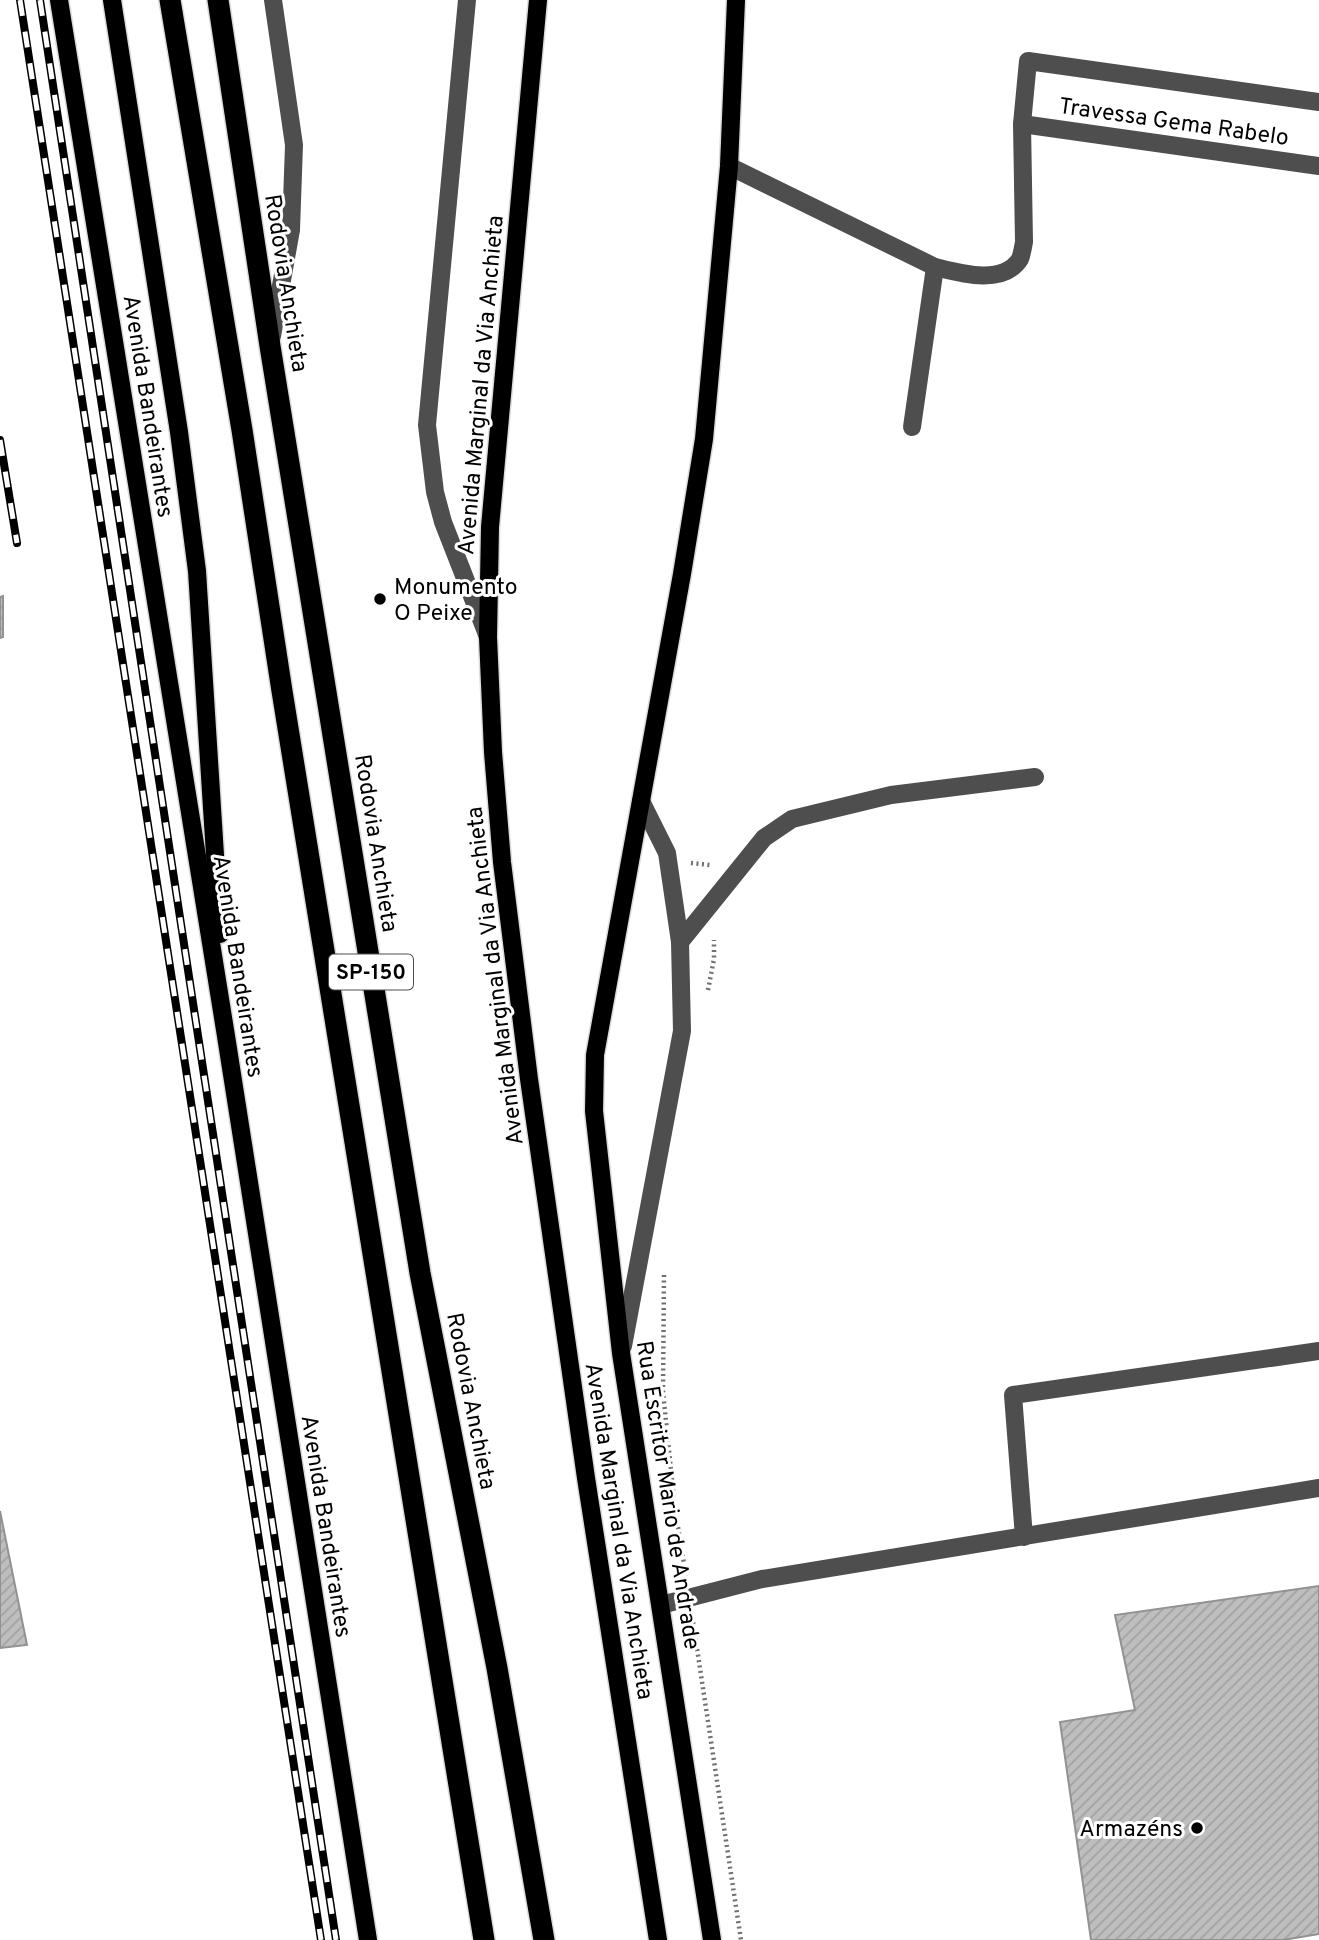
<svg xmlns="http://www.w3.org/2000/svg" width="1319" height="1940" font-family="Overpass,sans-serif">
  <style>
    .building { fill: url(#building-hatch); stroke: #929292; stroke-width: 2 }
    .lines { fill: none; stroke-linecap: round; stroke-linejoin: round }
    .major-casing { stroke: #dbdbdb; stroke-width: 21 }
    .highway-casing { stroke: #dbdbdb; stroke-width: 24 }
    .path { stroke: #707070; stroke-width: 4.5; stroke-dasharray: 2 3.5; stroke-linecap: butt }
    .minor { stroke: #4e4e4e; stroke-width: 18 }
    .major { stroke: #000; stroke-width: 18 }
    .highway { stroke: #000; stroke-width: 21 }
    .rail-casing { stroke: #000; stroke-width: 8 }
    .rail { stroke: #fff; stroke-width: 5; stroke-dasharray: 16; stroke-linecap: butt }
    .poi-dot { fill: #000; stroke: #fff; stroke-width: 2.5 }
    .labels { text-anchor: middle; stroke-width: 6; stroke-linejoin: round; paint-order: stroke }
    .shield { fill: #fff; stroke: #4c4c4c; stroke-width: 2 }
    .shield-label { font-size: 21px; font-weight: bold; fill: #000 }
    .street-label { font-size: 23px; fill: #000; stroke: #fff }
    .poi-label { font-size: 23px; fill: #000; stroke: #fff; text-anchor: start }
  </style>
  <defs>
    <pattern id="building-hatch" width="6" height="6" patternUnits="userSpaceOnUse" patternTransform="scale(1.75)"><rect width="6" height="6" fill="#bebebe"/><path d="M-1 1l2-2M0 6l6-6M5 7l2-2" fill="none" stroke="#a2a2a2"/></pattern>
  </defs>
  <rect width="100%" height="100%" fill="#fff"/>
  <g class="building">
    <path d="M3 596V637L0 638V597Z"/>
    <path d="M0 1511 27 1645 0 1648Z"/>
    <path d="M1319 1586V1934L1283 1940H1091L1060 1722 1135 1710 1115 1615Z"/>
  </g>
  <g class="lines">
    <g class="major-casing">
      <g id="major">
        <path d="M59 0 226 1036 368 1940"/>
        <path d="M112 0 179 432 197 571 220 934"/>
        <path d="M538 0 490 527 488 637 493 752 502 862 529 1079 586 1478 658 1940"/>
        <path d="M712 1940 621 1353 594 1111 595 1055 682 574 704 439 729 166 736 0"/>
      </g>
    </g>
    <g class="highway-casing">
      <g id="highway">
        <path d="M170 0 242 430 282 691 484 1940"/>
        <path d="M218 0 270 346 420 1273 497 1668 544 1940"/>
      </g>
    </g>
    <g class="path">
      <path d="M691 863 710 865"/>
      <path d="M708 990 714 959V940"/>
      <path d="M664 1275 663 1392 675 1509 686 1576"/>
      <path d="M693 1622 741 1940"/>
    </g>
    <g class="minor">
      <path d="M467 0 427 425 435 492 443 522 488 637"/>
      <path d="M1022 124 1319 166"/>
      <path d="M729 166 935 267C959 273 1003 286 1020 259 1022 254 1023 247 1024 242L1022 124 1028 61 1319 102"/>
      <path d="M272 336 291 230 294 145 273 0"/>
      <path d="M912 427 935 267"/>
      <path d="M680 942 764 838 792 819 891 795 1035 777"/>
      <path d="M623 1346 682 1031 680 942 667 853 641 801"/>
      <path d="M1024 1537 1013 1395 1319 1351"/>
      <path d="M661 1605 762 1579 1319 1488"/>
    </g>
    <use href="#major" class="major"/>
    <use href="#highway" class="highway"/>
    <g class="rail-casing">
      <g id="rail">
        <path d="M20 0 321 1940"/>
        <path d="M40 0 336 1940"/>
        <path d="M0 440 17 543"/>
      </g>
    </g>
    <use href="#rail" class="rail"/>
  </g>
  <g class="poi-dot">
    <circle cx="380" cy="599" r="7"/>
    <circle cx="1197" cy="1828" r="7"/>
  </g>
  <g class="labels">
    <rect class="shield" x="329" y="954.5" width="84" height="35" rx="5"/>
    <g class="shield-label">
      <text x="371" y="979">SP-150</text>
    </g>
    <g class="street-label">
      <text transform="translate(1174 121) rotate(8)" y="8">Travessa Gema Rabelo</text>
      <text transform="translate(287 283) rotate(81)" y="8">Rodovia Anchieta</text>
      <text transform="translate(480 385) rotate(-85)" y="8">Avenida Marginal da Via Anchieta</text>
      <text transform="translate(149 406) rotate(81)" y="8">Avenida Bandeirantes</text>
      <text transform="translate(377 843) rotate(81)" y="8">Rodovia Anchieta</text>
      <text transform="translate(239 966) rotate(81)" y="8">Avenida Bandeirantes</text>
      <text transform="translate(494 976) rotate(-97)" y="8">Avenida Marginal da Via Anchieta</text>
      <text transform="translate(472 1401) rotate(79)" y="8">Rodovia Anchieta</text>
      <text transform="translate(669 1495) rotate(81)" y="8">Rua Escritor Mario de Andrade</text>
      <text transform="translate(327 1526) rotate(81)" y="8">Avenida Bandeirantes</text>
      <text transform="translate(620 1531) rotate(81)" y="8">Avenida Marginal da Via Anchieta</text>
    </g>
    <g class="poi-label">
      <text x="394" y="594">Monumento<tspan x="394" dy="26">O Peixe</tspan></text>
      <text x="1183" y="1836" text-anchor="end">Armazéns</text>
    </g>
  </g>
</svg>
